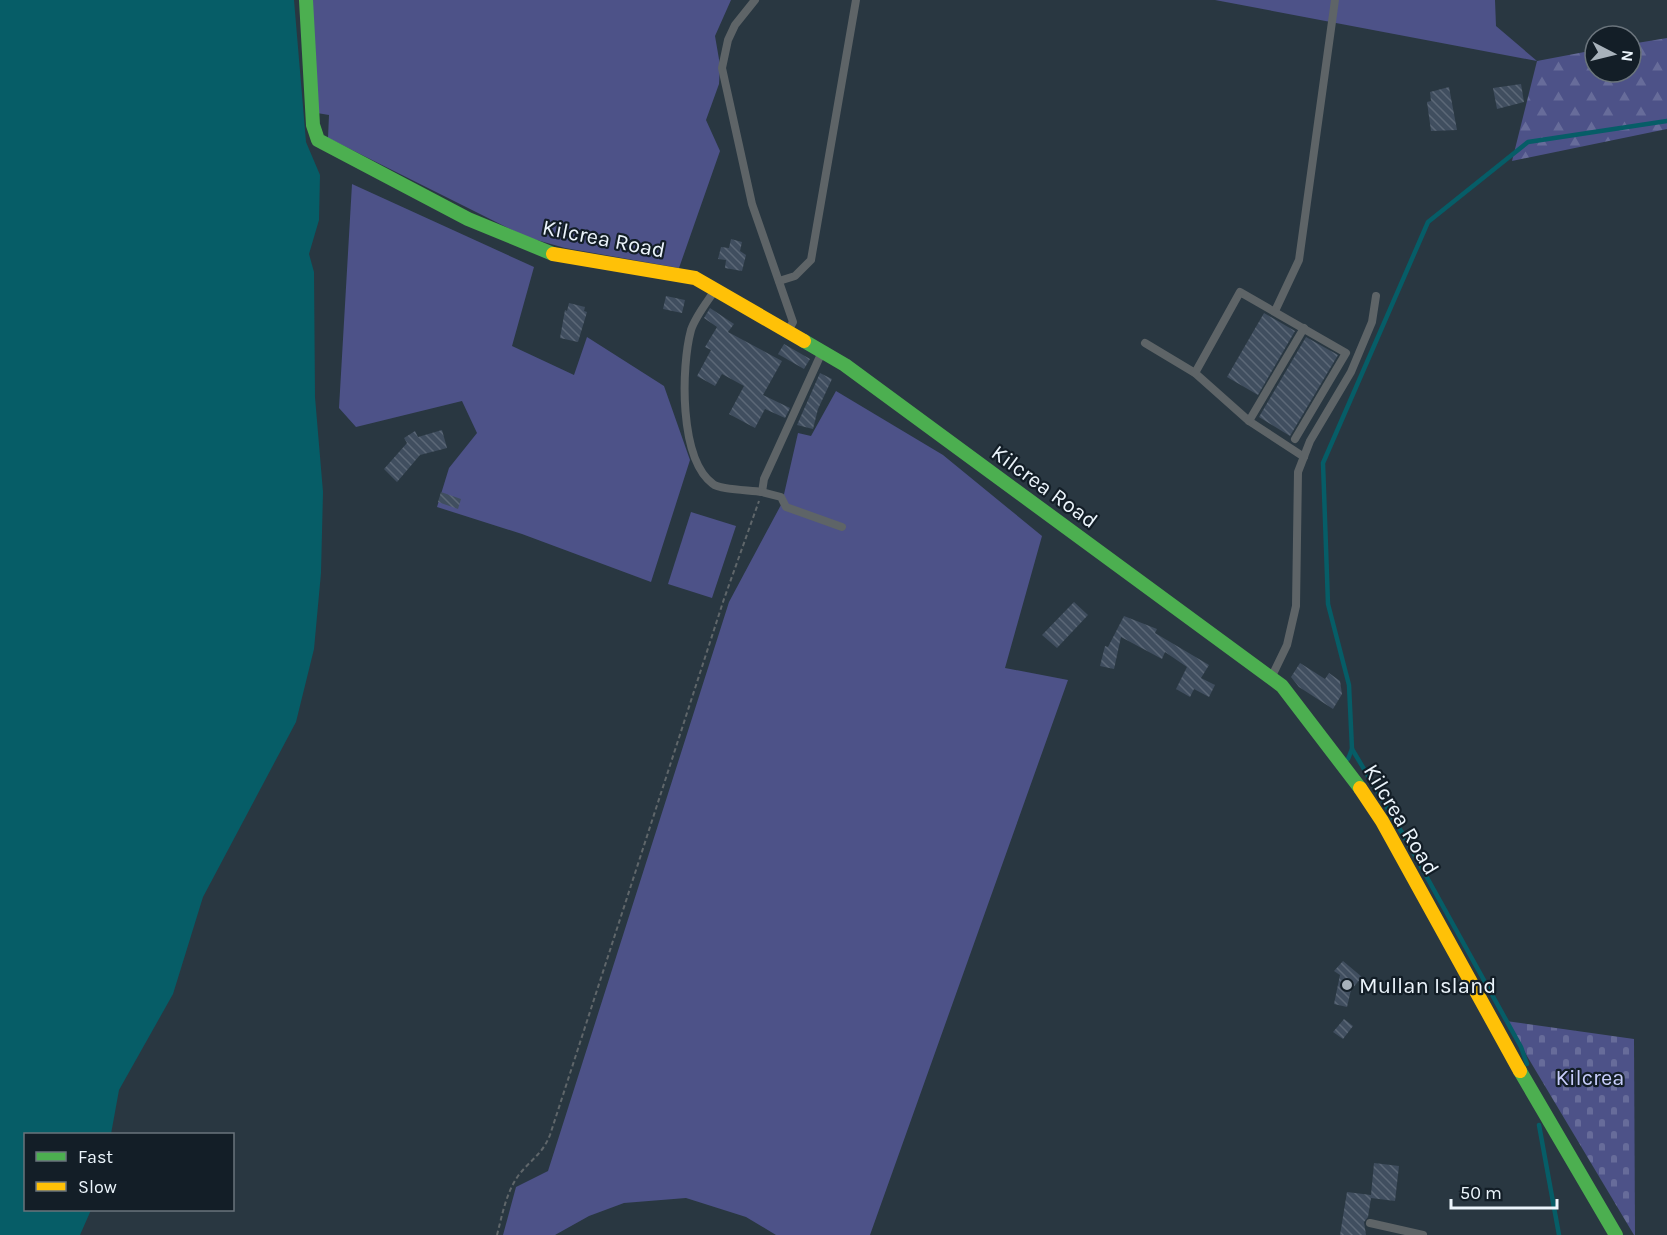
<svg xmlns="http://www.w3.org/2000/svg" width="1667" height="1235" font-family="Karla,sans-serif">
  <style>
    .green { fill: #4d5288 }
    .forest { fill: url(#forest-firs) }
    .cemetery { fill: url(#cemetery-stones) }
    .water { fill: #065d67 }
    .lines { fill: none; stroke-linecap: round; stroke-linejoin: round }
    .stream { stroke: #065d67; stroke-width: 4.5 }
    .building { fill: url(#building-back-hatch) }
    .path { stroke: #5f666a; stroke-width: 2; stroke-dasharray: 4.5 3; stroke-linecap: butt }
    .lane { stroke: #5e6467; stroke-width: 8 }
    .fast { stroke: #4caf50; stroke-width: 14 }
    .slow { stroke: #ffc107; stroke-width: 14 }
    .poi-dot { fill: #a8b2bb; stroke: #131e27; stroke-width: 2 }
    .labels { text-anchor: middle; stroke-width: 4.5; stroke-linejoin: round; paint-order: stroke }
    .street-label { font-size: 22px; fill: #ecf5fc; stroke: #131e27 }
    .poi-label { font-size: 22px; fill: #ecf5fc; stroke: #131e27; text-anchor: start }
    .park-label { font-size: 22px; fill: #c8cefb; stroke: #131e27 }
  </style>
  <defs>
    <pattern id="forest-firs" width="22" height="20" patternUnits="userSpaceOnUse" patternTransform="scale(1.5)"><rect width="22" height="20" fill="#4d5288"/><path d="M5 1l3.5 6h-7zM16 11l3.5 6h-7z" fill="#676c9a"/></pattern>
    <pattern id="cemetery-stones" width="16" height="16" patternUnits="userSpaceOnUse" patternTransform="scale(1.5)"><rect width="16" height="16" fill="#4d5288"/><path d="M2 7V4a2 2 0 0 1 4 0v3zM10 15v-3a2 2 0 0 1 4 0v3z" fill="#676c9a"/></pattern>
    <pattern id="building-back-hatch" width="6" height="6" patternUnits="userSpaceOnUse" patternTransform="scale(1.5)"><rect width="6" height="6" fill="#404e5f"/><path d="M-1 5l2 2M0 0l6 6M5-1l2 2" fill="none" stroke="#5c6877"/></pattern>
  </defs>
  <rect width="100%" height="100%" fill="#293741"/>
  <g class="green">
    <path d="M310 0H731L715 36 720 65 719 84 706 120 720 151 679 268 565 248 526 237 328 138 329 115 317 113Z"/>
    <path d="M1215 0H1495L1496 26 1537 61Z"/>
    <path d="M352 184 534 267 512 346 574 375 587 337 664 386 690 460 651 582 522 534 437 507 449 468 477 433 462 401 356 427 339 408Z"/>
    <path d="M836 391 943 455 1042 536 1005 668 1068 680 870 1235H776L746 1217 686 1198 624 1203 589 1216 555 1235H503L516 1187 548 1171 729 602 782 503 798 433 811 436Z"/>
    <path d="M691 512 736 526 712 598 668 584Z"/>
  </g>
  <path class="forest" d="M1667 38V129L1512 161 1537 61 1595 50V72H1631V44Z"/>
  <path class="cemetery" d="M1506 1021 1634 1039 1635 1235H1634Z"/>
  <path class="water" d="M0 0H294L306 142 320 175 319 220 309 254 314 272 315 397 323 492 321 573 314 649 296 722 203 897 173 994 119 1090 111 1134H26V1210H91L80 1235H0Z"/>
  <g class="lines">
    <g class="stream">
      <path d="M1352 749 1404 836 1521 1047 1527 1064"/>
      <path d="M1348 759 1352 749 1349 685 1328 604 1323 463 1428 222 1528 142 1667 121"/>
      <path d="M1539 1125 1559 1235"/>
    </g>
  </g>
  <g class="building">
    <path d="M1521 84 1524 102 1497 109 1493 88Z"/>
    <path d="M1449 87 1457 130 1431 131 1427 102 1431 101 1430 92Z"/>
    <path d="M731 239 742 242 740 251 746 255 742 271 725 268 726 260 718 259 721 247 729 248Z"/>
    <path d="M666 296 685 300 682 313 663 309Z"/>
    <path d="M569 303 585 307 584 311 587 312 578 342 560 338 565 310 567 311Z"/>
    <path d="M710 308 734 324 728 332 782 361 763 395 790 408 785 418 765 409 755 428 729 414 744 386 722 374 715 386 697 376 711 350 705 347 717 327 704 318Z"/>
    <path d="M1264 313 1295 331 1258 395 1227 377Z"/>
    <path d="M1306 337 1338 355 1290 436 1259 417Z"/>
    <path d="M784 344 810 359 804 369 778 354Z"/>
    <path d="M820 373 832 379 818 409 813 429 797 425Z"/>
    <path d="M442 430 447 448 420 455 397 482 384 469 407 443 404 438 415 431 418 437Z"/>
    <path d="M441 492 461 499 458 509 438 502Z"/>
    <path d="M1074 602 1088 615 1057 648 1042 635Z"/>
    <path d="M1124 616 1157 629 1155 633 1209 665 1201 678 1215 685 1209 697 1194 689 1190 697 1176 689 1187 667 1165 652 1162 659 1121 637 1114 669 1100 666 1105 646 1108 647Z"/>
    <path d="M1300 663 1325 679 1329 673 1340 681 1342 694 1333 709 1299 687 1291 677Z"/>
    <path d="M1343 961 1362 977 1351 990 1347 1007 1334 1004 1340 975 1334 971Z"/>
    <path d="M1344 1019 1353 1026 1343 1039 1333 1032Z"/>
    <path d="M1374 1163 1399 1166 1395 1201 1371 1198 1368 1217 1364 1222 1366 1235H1340L1347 1192 1371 1195Z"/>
  </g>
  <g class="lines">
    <path class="path" d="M497 1235C502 1216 506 1193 518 1176 530 1160 542 1155 550 1135L724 599 759 501"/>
    <g class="lane">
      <path d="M755 0 735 25 728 40 722 68 752 204 793 322 788 331"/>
      <path d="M779 281 795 276 811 260 856 0"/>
      <path d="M715 290C707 302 695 317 691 330 681 367 679 459 713 484 720 490 751 490 762 492L764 479 822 352"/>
      <path d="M1275 311 1299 260 1335 0"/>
      <path d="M1145 343 1195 373 1249 421 1304 457"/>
      <path d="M1195 373 1240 292 1346 353 1295 439"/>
      <path d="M1249 421 1304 328"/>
      <path d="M762 492 781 497 786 507 842 527"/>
      <path d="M1272 676 1287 645 1296 606 1298 472 1310 441 1351 372 1372 322 1376 296"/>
      <path d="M1370 1223 1423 1235"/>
    </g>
    <g class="fast">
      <path d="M306 0 313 125 318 140 468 219 553 254"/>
      <path d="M804 341 845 365 1282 686 1360 788"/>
      <path d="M1520 1071 1616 1235"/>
    </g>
    <g class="slow">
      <path d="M553 254 695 278 804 341"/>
      <path d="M1360 788 1382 821 1520 1071"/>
    </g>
  </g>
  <circle class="poi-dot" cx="1347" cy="985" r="6"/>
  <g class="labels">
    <g class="street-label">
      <text transform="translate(604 238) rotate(11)" y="8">Kilcrea Road</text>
      <text transform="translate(1045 486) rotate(36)" y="8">Kilcrea Road</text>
      <text transform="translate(1402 819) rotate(59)" y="8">Kilcrea Road</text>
    </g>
    <g class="poi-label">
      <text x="1359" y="993">Mullan Island</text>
    </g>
    <g class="park-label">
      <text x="1590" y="1085">Kilcrea</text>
    </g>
  </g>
  <rect x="24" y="1133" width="210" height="78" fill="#131e27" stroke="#6a747c" stroke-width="1.5"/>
  <rect x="36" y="1152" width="30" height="9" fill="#4caf50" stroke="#6a747c" stroke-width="1.5"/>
  <text x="78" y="1163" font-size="18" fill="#ecf5fc">Fast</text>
  <rect x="36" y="1182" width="30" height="9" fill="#ffc107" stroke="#6a747c" stroke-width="1.5"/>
  <text x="78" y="1193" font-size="18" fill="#ecf5fc">Slow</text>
  <g transform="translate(1613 54) rotate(97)"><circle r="28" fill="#131e27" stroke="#6a747c" stroke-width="1.5"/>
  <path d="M0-4.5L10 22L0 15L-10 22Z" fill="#a8b2bb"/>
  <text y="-9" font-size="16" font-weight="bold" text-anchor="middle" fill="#ecf5fc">N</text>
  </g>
  <path d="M1451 1199v9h106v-9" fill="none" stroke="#ecf5fc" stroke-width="3"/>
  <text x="1460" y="1199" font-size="18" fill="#ecf5fc" stroke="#131e27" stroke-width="4.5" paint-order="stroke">50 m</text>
</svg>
